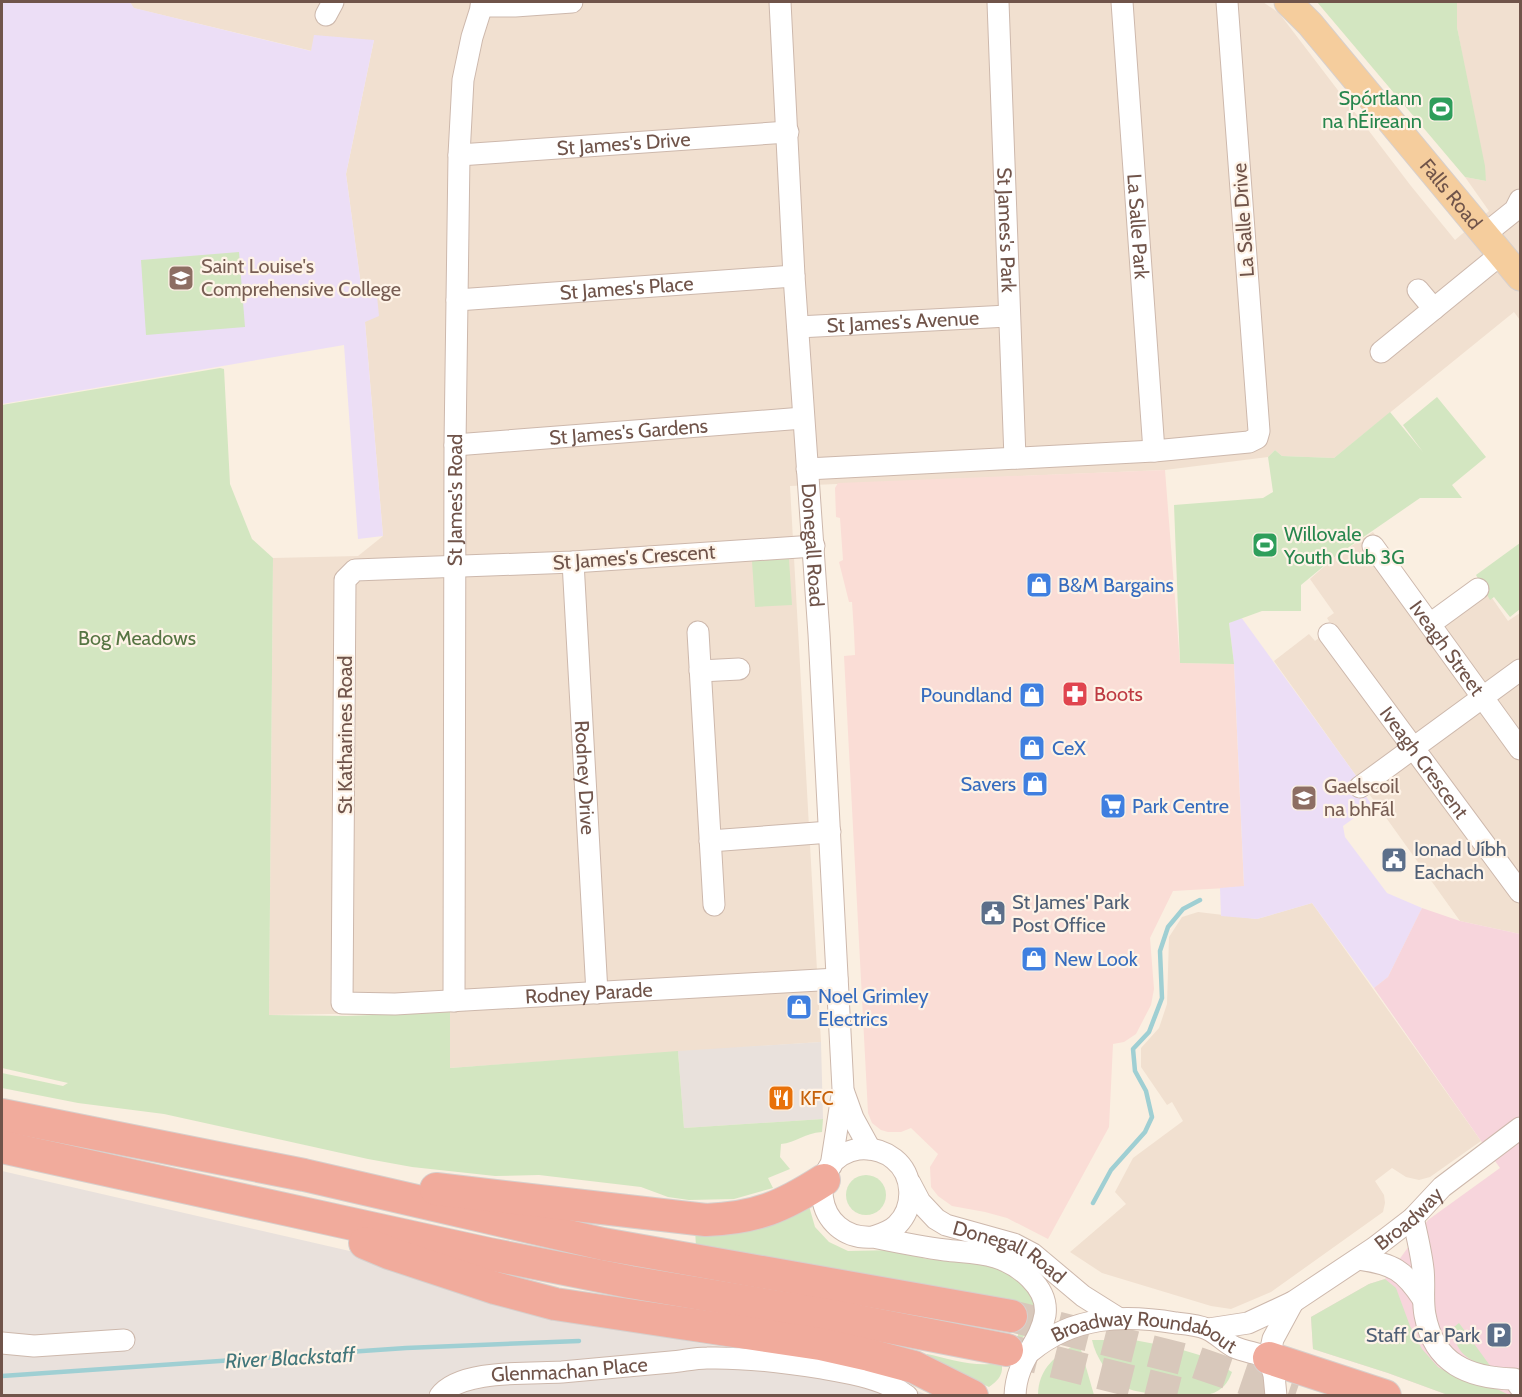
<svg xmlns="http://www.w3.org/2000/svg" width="1522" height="1397" font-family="Cabin,sans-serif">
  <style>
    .residential { fill: #f1e0d0 }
    .commercial { fill: #faddd6 }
    .industrial { fill: #e9e1dc }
    .education { fill: #ecdef6 }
    .medical { fill: #f7d5dc }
    .green { fill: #d3e6c1 }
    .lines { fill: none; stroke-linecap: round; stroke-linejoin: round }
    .stream { stroke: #9fcfd3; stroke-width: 4.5 }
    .highway-tunnel { stroke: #d8c8bb; stroke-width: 32; stroke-dasharray: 32 16; stroke-linecap: butt }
    .minor-casing { stroke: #cdb8ac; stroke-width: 23 }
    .major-casing { stroke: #d7cfcc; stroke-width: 29 }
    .highway-casing { stroke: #d7cfcc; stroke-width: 34 }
    .minor { stroke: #fff; stroke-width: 21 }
    .major { stroke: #f5cd9d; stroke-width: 27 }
    .highway { stroke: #f1ab9c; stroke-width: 32 }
    .labels { text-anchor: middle; stroke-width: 4.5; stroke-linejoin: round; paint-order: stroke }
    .leisure-label { font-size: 20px; fill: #27864d; stroke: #fef3e7; text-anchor: end }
    .street-label { font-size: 20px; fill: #70544a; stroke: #fef3e7 }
    .education-label { font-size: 20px; fill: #785e54; stroke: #fef3e7; text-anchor: start }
    .shop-label { font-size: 20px; fill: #366cbe; stroke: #fef3e7; text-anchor: start }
    .park-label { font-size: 20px; fill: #567543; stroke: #fef3e7 }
    .health-label { font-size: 20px; fill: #be3a42; stroke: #fef3e7; text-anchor: start }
    .service-label { font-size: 20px; fill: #4e5e75; stroke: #fef3e7; text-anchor: start }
    .food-label { font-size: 20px; fill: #c56008; stroke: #fef3e7; text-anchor: start }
    .water-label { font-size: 21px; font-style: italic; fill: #43777b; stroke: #fef3e7 }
  </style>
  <rect width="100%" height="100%" fill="#faefe1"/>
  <g class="residential">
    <path d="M130 2H1263L1279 13 1411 186 1455 240 1489 211 1465 177 1486 181 1457 27V2H1520V320L1514 312 1334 458 1282 456 1275 450 1268 457 1165 470 790 486 821 1042 449 1068 450 1012 269 1015 273 558 358 556 383 536 365 322 377 296 362 293 346 174 374 40 312 51 133 8Z"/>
    <path d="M1373 532 1432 611 1478 578 1508 621 1520 613V934L1460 921 1274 661 1309 634 1315 641 1333 628 1327 618 1334 613 1310 579 1336 556Z"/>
    <path d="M1312 903 1481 1141 1430 1177 1419 1180 1406 1177 1392 1168 1375 1181 1384 1195 1385 1203 1383 1212 1271 1292 1231 1309 1211 1306 1102 1273 1070 1252 1126 1204 1115 1192 1133 1158 1183 1121 1172 1102 1167 1105 1141 1067V1048L1159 1028 1167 1004 1169 937 1182 917 1198 912 1257 919Z"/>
  </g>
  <path class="commercial" d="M1165 470 1180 663 1234 664 1244 887 1173 891 1150 938 1154 989 1151 1005 1136 1034 1124 1042 1113 1044 1109 1127 1048 1239 1007 1218 985 1212 952 1206 938 1196 931 1187 930 1167 938 1154 911 1128 901 1132H888L881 1130 872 1123 868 1113 844 656 855 655 854 632 852 602H849L839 562 843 560 840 518 836 517 835 488 838 483Z"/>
  <g class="industrial">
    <path d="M821 1042 823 1119 684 1128 678 1051Z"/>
    <path d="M2 1171 380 1258 529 1305 692 1342 871 1371 927 1395 2 1396Z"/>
  </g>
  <g class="education">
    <path d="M2 2H130L134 8 311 51 314 35 374 40 346 174 362 293 377 296 379 316 365 322 383 536 358 539 344 345 2 404Z"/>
    <path d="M1241 617 1357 777 1354 779 1372 805 1343 826 1345 837 1387 893 1422 908 1388 977 1374 988 1312 903 1257 919 1221 916 1220 888 1244 886 1234 664 1229 623Z"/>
  </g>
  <path class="medical" d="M1422 908 1460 921 1520 934V1395H1448L1388 1373 1313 1349 1311 1317 1369 1284 1385 1279 1428 1220 1500 1168 1374 988 1388 977Z"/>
  <g class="green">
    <path d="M1317 2H1457V27L1485 166 1486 181 1465 177Z"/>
    <path d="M239 252 245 327 146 335 141 260Z"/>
    <path d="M220 368 224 369 230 484 252 539 273 558 269 1015 347 1016 450 1012V1068L678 1051 684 1128 823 1119 822 1132C804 1133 796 1143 781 1144L780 1157 790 1169 768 1178 773 1188 734 1199 689 1200 668 1197 641 1187 539 1175 495 1176 412 1167 368 1159 164 1114 78 1103 2 1088V1073L63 1086 68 1083 2 1068V405Z"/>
    <path d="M1437 397 1486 457 1452 485 1462 498H1420L1336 556 1301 585V611H1262L1229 623 1234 664 1180 663 1174 505 1263 498 1273 492 1268 457 1275 450 1282 456 1334 458 1390 412 1423 452 1403 425Z"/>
    <path d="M1520 543V609L1510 617 1494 597 1490 600 1476 575Z"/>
    <path d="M789 559 792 605 755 607 752 561Z"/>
    <circle cx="866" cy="1195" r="20"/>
    <path d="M809 1206 815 1227 829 1242 848 1251 897 1250 926 1259 953 1261 963 1258 1012 1272 1032 1294 1037 1310 1030 1330 1013 1347 1018 1335V1326L984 1296 696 1246 695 1230Z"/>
    <path d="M1385 1279 1396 1288 1410 1326 1422 1349 1438 1367 1459 1379 1477 1385 1493 1387 1509 1395H1448L1388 1373 1313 1349 1311 1317 1369 1284Z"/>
    <path d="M1459 1323 1491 1367C1469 1362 1453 1352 1454 1327Z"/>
    <path d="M1092 1340H1134L1176 1348 1206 1357 1232 1372C1228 1383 1222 1391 1210 1394 1194 1397 1137 1396 1123 1386 1108 1375 1096 1358 1092 1340Z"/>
    <path d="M1079 1343 1094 1395H1038C1038 1369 1056 1354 1079 1343Z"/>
    <path d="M927 1354C946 1358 977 1368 996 1363L1002 1366C1003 1376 996 1382 989 1387L927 1359Z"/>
  </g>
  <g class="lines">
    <g class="stream">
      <path d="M1093 1203 1111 1170 1145 1132 1152 1117 1146 1091 1135 1071 1133 1049 1149 1032 1162 998 1160 951 1168 927 1183 909 1200 900"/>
      <path d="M2 1376 406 1348 579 1341"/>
    </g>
    <g class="highway-tunnel">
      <path d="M1011 1316 1195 1362 1295 1396"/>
      <path d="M1007 1350 1191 1396"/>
    </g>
    <g class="minor-casing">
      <g id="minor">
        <path id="s1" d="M780 2 794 276 819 634 843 1089 831 1166"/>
        <path id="s2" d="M998 2 1015 458"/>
        <path id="s3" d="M1122 2 1154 451"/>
        <path d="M481 6H515L572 2"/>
        <path d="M326 15 333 2"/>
        <path id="s4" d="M459 155 788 132"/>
        <path d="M1485 234 1515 210 1520 200"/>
        <path d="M1418 290 1434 309"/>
        <path id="s5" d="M457 300 794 276"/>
        <path id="s6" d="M798 327 1008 316"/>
        <path d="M1381 352 1501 254"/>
        <path id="s7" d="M455 445 803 418"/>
        <path d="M807 469 1154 451 1249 442 1257 438 1259 431 1227 2"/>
        <path id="s8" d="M814 546 573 562 355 570 345 580 342 1003 395 1004 837 979"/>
        <path id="s9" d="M1373 546 1520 749"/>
        <path id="s10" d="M573 562 597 993"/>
        <path d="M1430 624 1478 589"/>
        <path d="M698 632 714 905"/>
        <path id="s11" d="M1329 634 1520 892"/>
        <path d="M700 671 739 669"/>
        <path d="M1360 787 1520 670"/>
        <path d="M710 841 830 832"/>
        <path id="s12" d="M454 1001 455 445 459 155 463 80 472 37 483 2"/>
        <path d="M844 1093 853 1118 870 1149"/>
        <path id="s13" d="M910 1183 920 1202 936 1219 946 1225 1014 1244 1033 1254 1083 1296 1118 1318"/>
        <path d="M1413 1218C1417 1235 1421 1252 1423 1269 1425 1284 1422 1300 1425 1315 1434 1364 1469 1378 1514 1379L1520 1387"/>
        <path d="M873 1237C882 1234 890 1232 897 1225 915 1207 914 1175 894 1159 884 1151 872 1148 859 1149 803 1158 813 1241 873 1237 897 1242 921 1247 945 1250 961 1252 980 1252 995 1257 1018 1264 1049 1287 1045 1315 1040 1345 1016 1359 1015 1396"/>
        <path d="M1359 1259C1393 1264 1404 1270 1423 1299"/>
        <path id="s14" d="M1209 1329 1248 1323 1293 1302 1374 1248 1413 1218 1442 1187 1520 1128"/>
        <path d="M2 1343 34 1346 124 1340"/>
        <path id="s15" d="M1031 1351C1074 1316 1123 1314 1176 1323 1186 1324 1198 1325 1207 1329 1217 1333 1224 1342 1234 1347 1245 1352 1258 1353 1269 1358"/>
        <path id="s16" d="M440 1396C460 1369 529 1374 562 1372 598 1369 635 1365 671 1362 683 1361 695 1358 707 1358 745 1357 784 1362 821 1368 850 1373 883 1378 907 1396"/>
        <path d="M1276 1396 1274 1375 1269 1358 1273 1339 1293 1302"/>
      </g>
    </g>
    <g class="major-casing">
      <g id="major">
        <path id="s17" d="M1288 2 1310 24 1520 277"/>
      </g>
    </g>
    <g class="highway-casing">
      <g id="highway">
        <path d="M2 1115 304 1175 603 1244 1011 1316"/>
        <path d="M2 1147 489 1254 630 1282 827 1315 1007 1350"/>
        <path d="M436 1189 706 1220C756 1218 782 1207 824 1180"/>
        <path d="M365 1243 389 1253 495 1288 555 1304 820 1344 869 1355 914 1367 972 1396"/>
        <path d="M1269 1358 1385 1396"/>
      </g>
    </g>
    <use href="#minor" class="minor"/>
    <use href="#major" class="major"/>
    <use href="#highway" class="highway"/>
  </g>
  <defs>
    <g id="stadium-square" transform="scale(1.35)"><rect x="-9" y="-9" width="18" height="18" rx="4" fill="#2e9e5b" stroke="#fef3e7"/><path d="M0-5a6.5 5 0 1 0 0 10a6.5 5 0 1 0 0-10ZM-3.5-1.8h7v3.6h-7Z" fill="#fff"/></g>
    <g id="school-square" transform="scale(1.35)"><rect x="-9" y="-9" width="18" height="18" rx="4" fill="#8d6e63" stroke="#fef3e7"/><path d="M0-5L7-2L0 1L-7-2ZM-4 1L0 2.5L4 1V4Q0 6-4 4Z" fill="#fff"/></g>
    <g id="shop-square" transform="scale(1.35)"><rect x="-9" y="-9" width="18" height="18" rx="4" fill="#3f7fe0" stroke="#fef3e7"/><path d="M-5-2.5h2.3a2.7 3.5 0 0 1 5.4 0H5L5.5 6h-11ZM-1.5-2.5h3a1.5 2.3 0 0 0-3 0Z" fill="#fff"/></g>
    <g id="pharmacy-square" transform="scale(1.35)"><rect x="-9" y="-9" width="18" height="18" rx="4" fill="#e0444e" stroke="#fef3e7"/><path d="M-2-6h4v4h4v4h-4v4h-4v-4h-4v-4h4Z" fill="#fff"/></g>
    <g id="supermarket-square" transform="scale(1.35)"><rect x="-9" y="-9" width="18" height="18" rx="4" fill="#3f7fe0" stroke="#fef3e7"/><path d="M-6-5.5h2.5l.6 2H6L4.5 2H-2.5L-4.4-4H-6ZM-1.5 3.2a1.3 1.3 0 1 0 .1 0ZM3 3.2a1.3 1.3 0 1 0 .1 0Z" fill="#fff"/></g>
    <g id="civic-square" transform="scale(1.35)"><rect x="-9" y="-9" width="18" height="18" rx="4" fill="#5c6f8a" stroke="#fef3e7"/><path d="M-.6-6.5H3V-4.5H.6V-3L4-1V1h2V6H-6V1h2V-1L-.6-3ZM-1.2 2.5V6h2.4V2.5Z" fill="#fff"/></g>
    <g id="restaurant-square" transform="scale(1.35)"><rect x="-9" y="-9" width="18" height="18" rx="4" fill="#e8710a" stroke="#fef3e7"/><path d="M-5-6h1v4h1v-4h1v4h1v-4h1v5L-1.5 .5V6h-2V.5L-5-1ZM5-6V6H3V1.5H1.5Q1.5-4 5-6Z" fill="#fff"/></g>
    <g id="parking-square" transform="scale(1.35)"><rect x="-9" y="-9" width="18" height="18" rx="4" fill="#5c6f8a" stroke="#fef3e7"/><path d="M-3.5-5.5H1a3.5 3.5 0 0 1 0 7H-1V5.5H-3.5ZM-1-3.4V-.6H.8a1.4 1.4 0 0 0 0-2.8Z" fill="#fff"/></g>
  </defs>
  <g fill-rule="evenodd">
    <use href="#stadium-square" x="1441" y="109"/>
    <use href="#school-square" x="181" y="278"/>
    <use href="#stadium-square" x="1265" y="545"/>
    <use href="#shop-square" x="1039" y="585"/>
    <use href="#pharmacy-square" x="1075" y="694"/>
    <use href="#shop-square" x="1032" y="695"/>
    <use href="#shop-square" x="1032" y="748"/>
    <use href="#shop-square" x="1035" y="784"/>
    <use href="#school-square" x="1304" y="798"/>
    <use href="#supermarket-square" x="1113" y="806"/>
    <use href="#civic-square" x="1394" y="860"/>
    <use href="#civic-square" x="993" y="913"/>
    <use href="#shop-square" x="1034" y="959"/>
    <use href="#shop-square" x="799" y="1007"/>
    <use href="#restaurant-square" x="781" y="1098"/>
    <use href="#parking-square" x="1499" y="1335"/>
  </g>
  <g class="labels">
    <g class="leisure-label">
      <text x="1422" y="105">Spórtlann<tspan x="1422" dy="23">na hÉireann</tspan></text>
      <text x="1284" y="541" text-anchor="start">Willovale<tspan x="1284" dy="23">Youth Club 3G</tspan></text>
    </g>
    <g class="street-label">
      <text dy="7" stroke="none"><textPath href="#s4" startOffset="165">St James's Drive</textPath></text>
      <text dy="7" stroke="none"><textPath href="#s17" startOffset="252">Falls Road</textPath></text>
      <text transform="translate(1243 220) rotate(-94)" y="7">La Salle Drive</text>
      <text dy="7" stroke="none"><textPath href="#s3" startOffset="225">La Salle Park</textPath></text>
      <text dy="7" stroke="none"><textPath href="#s2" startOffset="228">St James's Park</textPath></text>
      <text dy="7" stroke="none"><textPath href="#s5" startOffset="170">St James's Place</textPath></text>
      <text dy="7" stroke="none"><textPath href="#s6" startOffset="105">St James's Avenue</textPath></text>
      <text dy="7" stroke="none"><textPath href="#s7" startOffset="174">St James's Gardens</textPath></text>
      <text dy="7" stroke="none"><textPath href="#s12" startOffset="501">St James's Road</textPath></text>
      <text dy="7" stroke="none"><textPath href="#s1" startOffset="544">Donegall Road</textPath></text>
      <text transform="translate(634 557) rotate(-4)" y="7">St James's Crescent</text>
      <text dy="7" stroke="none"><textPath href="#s9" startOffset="126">Iveagh Street</textPath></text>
      <text transform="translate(345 735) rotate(-90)" y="7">St Katharines Road</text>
      <text dy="7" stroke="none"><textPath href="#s11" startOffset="160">Iveagh Crescent</textPath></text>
      <text dy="7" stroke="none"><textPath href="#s10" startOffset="216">Rodney Drive</textPath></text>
      <text dy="7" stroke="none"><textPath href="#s8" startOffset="1144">Rodney Parade</textPath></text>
      <text dy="7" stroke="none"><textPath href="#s14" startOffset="232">Broadway</textPath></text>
      <text dy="7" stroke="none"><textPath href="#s13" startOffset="126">Donegall Road</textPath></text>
      <text dy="7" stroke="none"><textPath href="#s15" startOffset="122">Broadway Roundabout</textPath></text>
      <text dy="7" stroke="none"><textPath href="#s16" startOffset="135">Glenmachan Place</textPath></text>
    </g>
    <g class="education-label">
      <text x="201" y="273">Saint Louise's<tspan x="201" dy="23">Comprehensive College</tspan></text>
      <text x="1324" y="793">Gaelscoil<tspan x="1324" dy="23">na bhFál</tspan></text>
    </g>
    <g class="shop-label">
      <text x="1058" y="592">B&amp;M Bargains</text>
      <text x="1012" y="702" text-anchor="end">Poundland</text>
      <text x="1052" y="755">CeX</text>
      <text x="1016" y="791" text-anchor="end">Savers</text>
      <text x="1132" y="813">Park Centre</text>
      <text x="1054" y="966">New Look</text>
      <text x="818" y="1003">Noel Grimley<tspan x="818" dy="23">Electrics</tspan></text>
    </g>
    <g class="park-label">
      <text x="137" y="645">Bog Meadows</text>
    </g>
    <g class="health-label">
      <text x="1094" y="701">Boots</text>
    </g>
    <g class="service-label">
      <text x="1414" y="856">Ionad Uíbh<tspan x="1414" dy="23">Eachach</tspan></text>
      <text x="1012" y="909">St James' Park<tspan x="1012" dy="23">Post Office</tspan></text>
      <text x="1480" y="1342" text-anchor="end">Staff Car Park</text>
    </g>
    <g class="food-label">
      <text x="800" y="1105">KFC</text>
    </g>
    <g class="water-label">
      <text transform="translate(290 1358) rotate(-3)" y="7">River Blackstaff</text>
    </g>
  </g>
  <rect width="1522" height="1397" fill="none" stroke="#70544a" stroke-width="6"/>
</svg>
